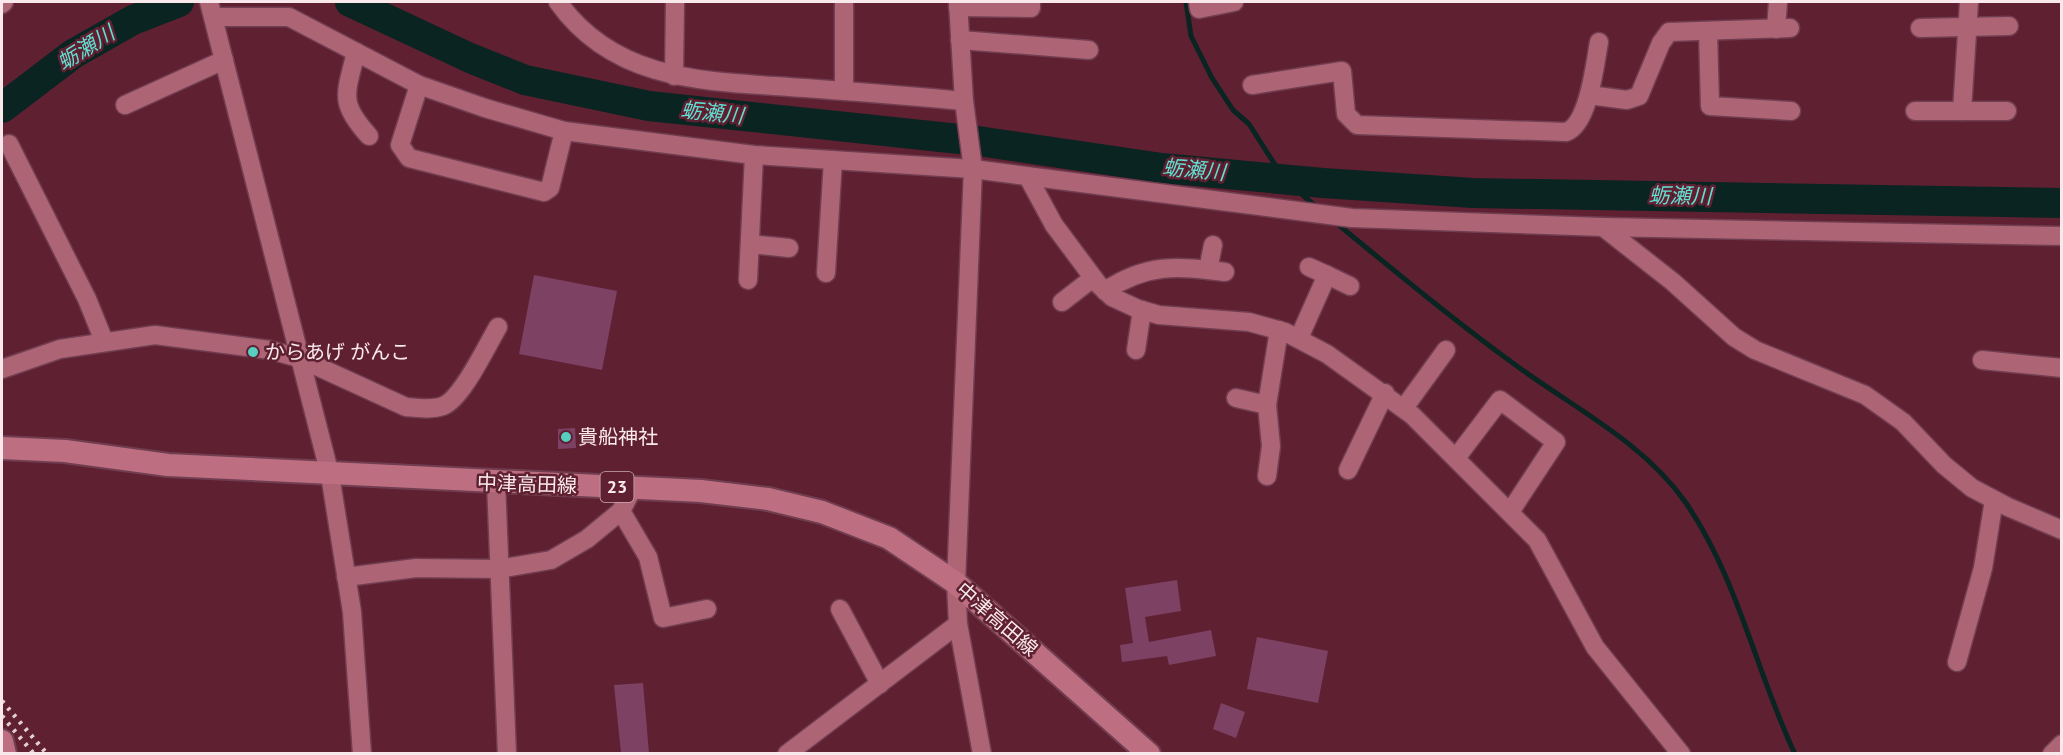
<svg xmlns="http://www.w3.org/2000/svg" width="2063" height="755" font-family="'PT Sans','Noto Sans JP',sans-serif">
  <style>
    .water { fill: #092421 }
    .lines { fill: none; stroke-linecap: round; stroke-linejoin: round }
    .stream { stroke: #092421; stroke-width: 5 }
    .river { stroke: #092421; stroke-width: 30 }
    .building { fill: #7d4164 }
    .minor-casing { stroke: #713e51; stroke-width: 21 }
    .major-casing { stroke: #713e51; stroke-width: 26 }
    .minor { stroke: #ad6576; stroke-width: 18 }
    .major { stroke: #bd6f81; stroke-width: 22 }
    .rail { stroke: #e4cdd2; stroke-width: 4.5; stroke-dasharray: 3 6; stroke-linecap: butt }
    .poi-dot { fill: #58cec0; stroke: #5f2032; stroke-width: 2 }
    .labels { text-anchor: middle; stroke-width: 5; stroke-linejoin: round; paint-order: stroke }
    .shield { fill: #5f2032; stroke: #ccadb4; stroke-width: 1.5 }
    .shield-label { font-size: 18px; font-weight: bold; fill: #fae9ec }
    .poi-label { font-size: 20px; fill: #fae9ec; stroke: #5f2032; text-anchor: start }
    .street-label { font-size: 20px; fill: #fae9ec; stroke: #5f2032 }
    .water-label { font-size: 21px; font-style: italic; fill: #61e0d1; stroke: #5f2032 }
  </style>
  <rect width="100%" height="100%" fill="#5f2032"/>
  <path class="water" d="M2061 188V213L2048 212V189Z"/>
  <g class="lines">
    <g class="stream">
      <path d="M368 2 374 13"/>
      <path d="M1186 2 1191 36 1212 78 1233 110 1249 124 1284 179 1319 209"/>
      <path d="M1335 222C1396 272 1457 323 1521 369 1578 410 1645 444 1686 503 1738 579 1756 672 1795 754"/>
    </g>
    <g class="river">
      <path d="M350 2 470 58 525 80 649 106 978 141 1162 168 1323 183 1473 193 2062 203"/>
      <path d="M2 108 73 54 133 20 179 2"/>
    </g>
  </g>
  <g class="building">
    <path d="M534 275 617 291 602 370 519 354Z"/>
    <path d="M575 428 576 448 558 449V429Z"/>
    <path d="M1177 580 1181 611 1145 617 1149 642 1211 630 1216 656 1169 665 1167 656 1122 662 1120 645 1133 643 1125 588Z"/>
    <path d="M1257 637 1328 651 1318 703 1247 689Z"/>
    <path d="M643 683 649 753H621L614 685Z"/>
    <path d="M1221 703 1245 712 1236 738 1213 729Z"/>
  </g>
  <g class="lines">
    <g class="minor-casing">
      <g id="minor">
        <path d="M209 2 330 475 352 612 362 754"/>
        <path d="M558 2C617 85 713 81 805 88 858 92 911 96 964 101"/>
        <path d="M958 2 964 101 973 169 956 583 958 624 982 754"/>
        <path d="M1198 2 1199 9 1234 2"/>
        <path d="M1969 2 1962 111H2007"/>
        <path d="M2 4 4 2"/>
        <path d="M958 7 1031 8V2"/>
        <path d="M213 17H289L419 85 485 108 564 131 754 155 973 169 1352 218 1603 227 2062 236"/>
        <path d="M1920 28 2009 26"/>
        <path d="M1776 29 1778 2"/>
        <path d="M1708 31 1710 106 1791 111"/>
        <path d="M960 40 1089 50"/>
        <path d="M356 52C346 94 338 102 369 136"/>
        <path d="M674 76 675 2"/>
        <path d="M419 85 400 145 409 158 544 192 550 188 564 131"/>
        <path d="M1252 85 1342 71 1346 114 1357 125 1566 132C1589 124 1595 63 1599 42"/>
        <path d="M844 91V2"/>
        <path d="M1589 95 1627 100 1639 96 1661 43 1669 32 1790 28"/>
        <path d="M125 105 224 60"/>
        <path d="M1915 111H1962"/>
        <path d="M9 144 87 299 104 341"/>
        <path d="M1028 177 1054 225 1098 284 1112 297 1138 309 1159 315 1249 322 1285 332 1327 354 1412 415 1537 540 1595 647 1681 754"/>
        <path d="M1603 227 1673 282 1734 337 1755 350 1865 395 1903 422 1944 465 1972 488 2008 507 2062 530"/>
        <path d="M750 244 789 248"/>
        <path d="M1208 270 1213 245"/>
        <path d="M826 273 833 160"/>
        <path d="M1327 275 1350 286"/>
        <path d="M748 280 754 155"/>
        <path d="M1105 291C1147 263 1177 266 1225 272"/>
        <path d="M1062 302 1093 278"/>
        <path d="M1299 338 1327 275 1309 267"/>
        <path d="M1136 350 1142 310"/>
        <path d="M1982 360 2062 368"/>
        <path d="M2 369 60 349 155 335 270 350 299 358 406 407C417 408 432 410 443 406 462 399 487 345 498 327"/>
        <path d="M1236 398 1267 405 1279 330"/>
        <path d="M1267 405 1271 446 1267 476"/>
        <path d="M1404 408 1446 350"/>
        <path d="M1456 458 1500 400 1556 442 1510 512"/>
        <path d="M1348 470 1385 393"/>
        <path d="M496 482 507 754"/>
        <path d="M633 488 621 511 648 557 663 618 707 609"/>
        <path d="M346 577 416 568 499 569 551 560 587 539 621 511"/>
        <path d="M840 609 880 684"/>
        <path d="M1957 662 1983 568 1994 500"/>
        <path d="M787 754 958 624"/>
        <path d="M2052 754 2062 744"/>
      </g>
    </g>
    <g class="major-casing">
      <g id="major">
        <path d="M2 448 65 451 168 465 701 491 768 499 822 512 889 538 956 583 1149 754"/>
        <path d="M2 741 5 754"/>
      </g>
    </g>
    <use href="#minor" class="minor"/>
    <use href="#major" class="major"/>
    <g class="rail">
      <path d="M2 701 47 754"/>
      <path d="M2 716 34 754"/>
    </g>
  </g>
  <g class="poi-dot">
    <circle cx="253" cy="352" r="6"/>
    <circle cx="566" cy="437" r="6"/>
  </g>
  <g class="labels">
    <rect class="shield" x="600.5" y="472" width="33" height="30" rx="4.5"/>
    <g class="shield-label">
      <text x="617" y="493">23</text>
    </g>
    <g class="poi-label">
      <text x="265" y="359">からあげ がんこ</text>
      <text x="578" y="444">貴船神社</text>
    </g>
    <g class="street-label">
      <text transform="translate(527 484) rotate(2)" y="7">中津高田線</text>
      <text transform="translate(997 619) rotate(41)" y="7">中津高田線</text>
    </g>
    <g class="water-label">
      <text transform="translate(86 48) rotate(-32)" y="7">蛎瀬川</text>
      <text transform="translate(712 113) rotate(6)" y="7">蛎瀬川</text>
      <text transform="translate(1194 170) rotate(5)" y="7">蛎瀬川</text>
      <text transform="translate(1680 196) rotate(1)" y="7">蛎瀬川</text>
    </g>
  </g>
  <rect width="2063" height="755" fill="none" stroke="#fae9ec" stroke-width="6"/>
</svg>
